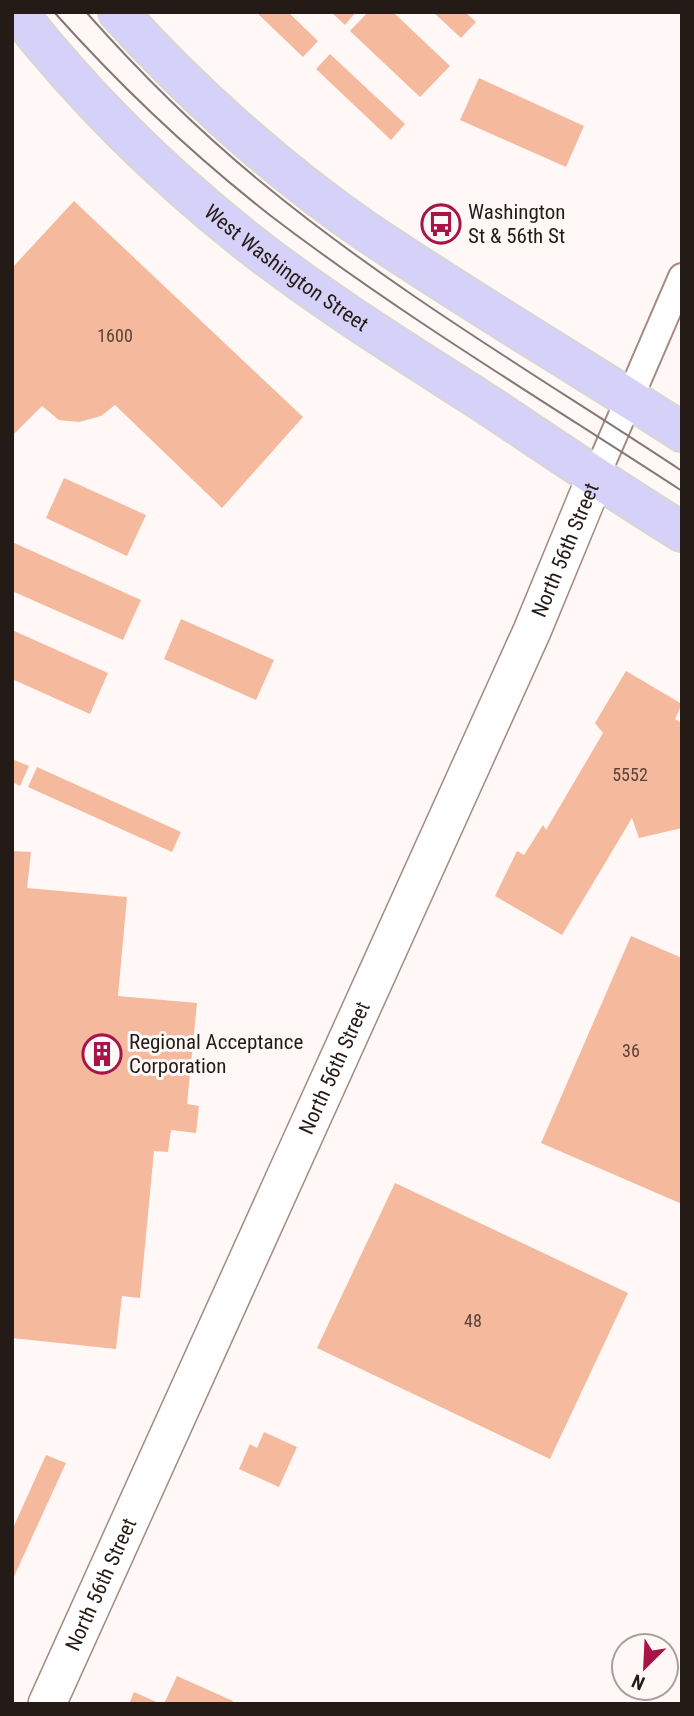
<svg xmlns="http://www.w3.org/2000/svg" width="694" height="1716" font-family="'Roboto Condensed',sans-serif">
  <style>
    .building { fill: #f5b99e }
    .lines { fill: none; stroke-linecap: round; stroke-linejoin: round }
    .street-casing { stroke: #a58a7f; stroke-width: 30 }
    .secondary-casing { stroke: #a58a7f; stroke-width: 40 }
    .primary-casing { stroke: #d8d6d5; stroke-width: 42 }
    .street { stroke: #fff; stroke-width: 26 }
    .secondary { stroke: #fff; stroke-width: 37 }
    .primary { stroke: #d5d1f8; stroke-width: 38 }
    .tram { stroke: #827975; stroke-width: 2 }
    .labels { text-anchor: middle; stroke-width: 6; stroke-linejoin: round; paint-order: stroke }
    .number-label { font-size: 18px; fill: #594238 }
    .poi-label { font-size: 21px; fill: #251b16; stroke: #fff8f6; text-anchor: start }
    .street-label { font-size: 21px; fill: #251b16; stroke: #fff8f6 }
  </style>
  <rect width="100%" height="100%" fill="#fff8f6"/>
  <g class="building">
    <path d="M256 12H288L318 41 303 57Z"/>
    <path d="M331 12H356L345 25Z"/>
    <path d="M368 12H393L450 66 420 97 350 31Z"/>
    <path d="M433 12H465L476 22 461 38Z"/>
    <path d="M330 54 405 124 391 140 316 69Z"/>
    <path d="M479 78 584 126 566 167 460 120Z"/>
    <path d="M74 201 303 417 222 508 115 405 101 416 79 422 59 420 42 406 12 436V268Z"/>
    <path d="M439 217 459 229 453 238 433 226Z"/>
    <path d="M64 478 146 515 127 556 46 518Z"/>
    <path d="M12 542 141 600 123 640 12 591Z"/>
    <path d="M181 619 274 660 256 700 164 659Z"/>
    <path d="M12 630 108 673 90 714 12 679Z"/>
    <path d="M626 671 682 704 675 719 682 723V828L639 838 632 818 562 935 495 896 517 851 524 855 543 825 546 830 603 733 595 723Z"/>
    <path d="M12 759 29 766 20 786 12 782Z"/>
    <path d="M37 767 181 832 172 852 28 787Z"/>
    <path d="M12 851 31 852 27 888 127 897 118 996 197 1003 187 1104 199 1106 196 1133 171 1130 168 1152 154 1151 140 1298 122 1296 116 1349 12 1338Z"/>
    <path d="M631 936 682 958V1204L541 1143Z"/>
    <path d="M395 1183 628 1293 550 1459 317 1348Z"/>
    <path d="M264 1432 297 1447 279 1487 239 1469 250 1444 257 1448Z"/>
    <path d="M46 1455 66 1463 12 1581V1530Z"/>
    <path d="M177 1676 233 1701 232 1704H164Z"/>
    <path d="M134 1692 161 1704H129Z"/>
  </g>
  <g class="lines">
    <g class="street-casing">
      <path id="street" d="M596 476 682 277"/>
    </g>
    <g class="secondary-casing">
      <g id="secondary">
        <path id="s1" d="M47 1704 532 631 596 476"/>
      </g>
    </g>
    <g class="primary-casing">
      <g id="primary">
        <path id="s2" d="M17 12C87 101 169 181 258 250 332 307 412 356 491 407 554 449 617 492 682 532"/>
        <path d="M118 12C188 90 277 170 364 230 468 300 576 364 682 432"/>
      </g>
    </g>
    <use href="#street" class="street"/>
    <use href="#secondary" class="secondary"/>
    <use href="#primary" class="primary"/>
    <g class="tram">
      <path d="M54 12C120 86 193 155 271 216 402 316 544 401 682 491"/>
      <path d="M86 12C140 73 199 131 261 182 393 291 540 377 682 471"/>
    </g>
  </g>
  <defs>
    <g id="bus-ring" transform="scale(2.0125)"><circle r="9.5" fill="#fff8f6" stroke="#a81348" stroke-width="1.5"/><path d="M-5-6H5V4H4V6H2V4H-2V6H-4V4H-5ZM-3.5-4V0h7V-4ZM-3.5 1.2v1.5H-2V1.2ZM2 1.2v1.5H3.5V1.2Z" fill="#a81348"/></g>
    <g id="building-ring" transform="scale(2.0125)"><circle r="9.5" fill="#fff8f6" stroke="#a81348" stroke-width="1.5"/><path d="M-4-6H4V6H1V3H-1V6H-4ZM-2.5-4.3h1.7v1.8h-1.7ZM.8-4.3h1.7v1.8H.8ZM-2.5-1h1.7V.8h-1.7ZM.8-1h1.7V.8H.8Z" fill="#a81348"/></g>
  </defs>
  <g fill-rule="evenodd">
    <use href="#bus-ring" x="441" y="224"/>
    <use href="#building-ring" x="102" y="1054"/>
  </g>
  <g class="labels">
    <g class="number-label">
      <text x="115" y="342">1600</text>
      <text x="630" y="781">5552</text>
      <text x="631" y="1057">36</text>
      <text x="473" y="1327">48</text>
    </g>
    <g class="poi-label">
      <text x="468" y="219">Washington<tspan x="468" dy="24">St &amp; 56th St</tspan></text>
      <text x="129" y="1049">Regional Acceptance<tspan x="129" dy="24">Corporation</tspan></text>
    </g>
    <g class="street-label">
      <text dy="7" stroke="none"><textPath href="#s2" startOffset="373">West Washington Street</textPath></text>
      <text dy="7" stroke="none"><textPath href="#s1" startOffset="1265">North 56th Street</textPath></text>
      <text dy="7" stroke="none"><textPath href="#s1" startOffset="698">North 56th Street</textPath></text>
      <text dy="7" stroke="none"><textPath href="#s1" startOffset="131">North 56th Street</textPath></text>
    </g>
  </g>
  <rect width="694" height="1716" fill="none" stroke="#251b16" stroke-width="28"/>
  <g transform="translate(645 1667) rotate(204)"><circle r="33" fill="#fff8f6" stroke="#a8a09c" stroke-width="2"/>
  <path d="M0-5L12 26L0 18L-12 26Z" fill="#a81348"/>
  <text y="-10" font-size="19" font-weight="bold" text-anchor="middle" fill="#251b16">N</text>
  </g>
</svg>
